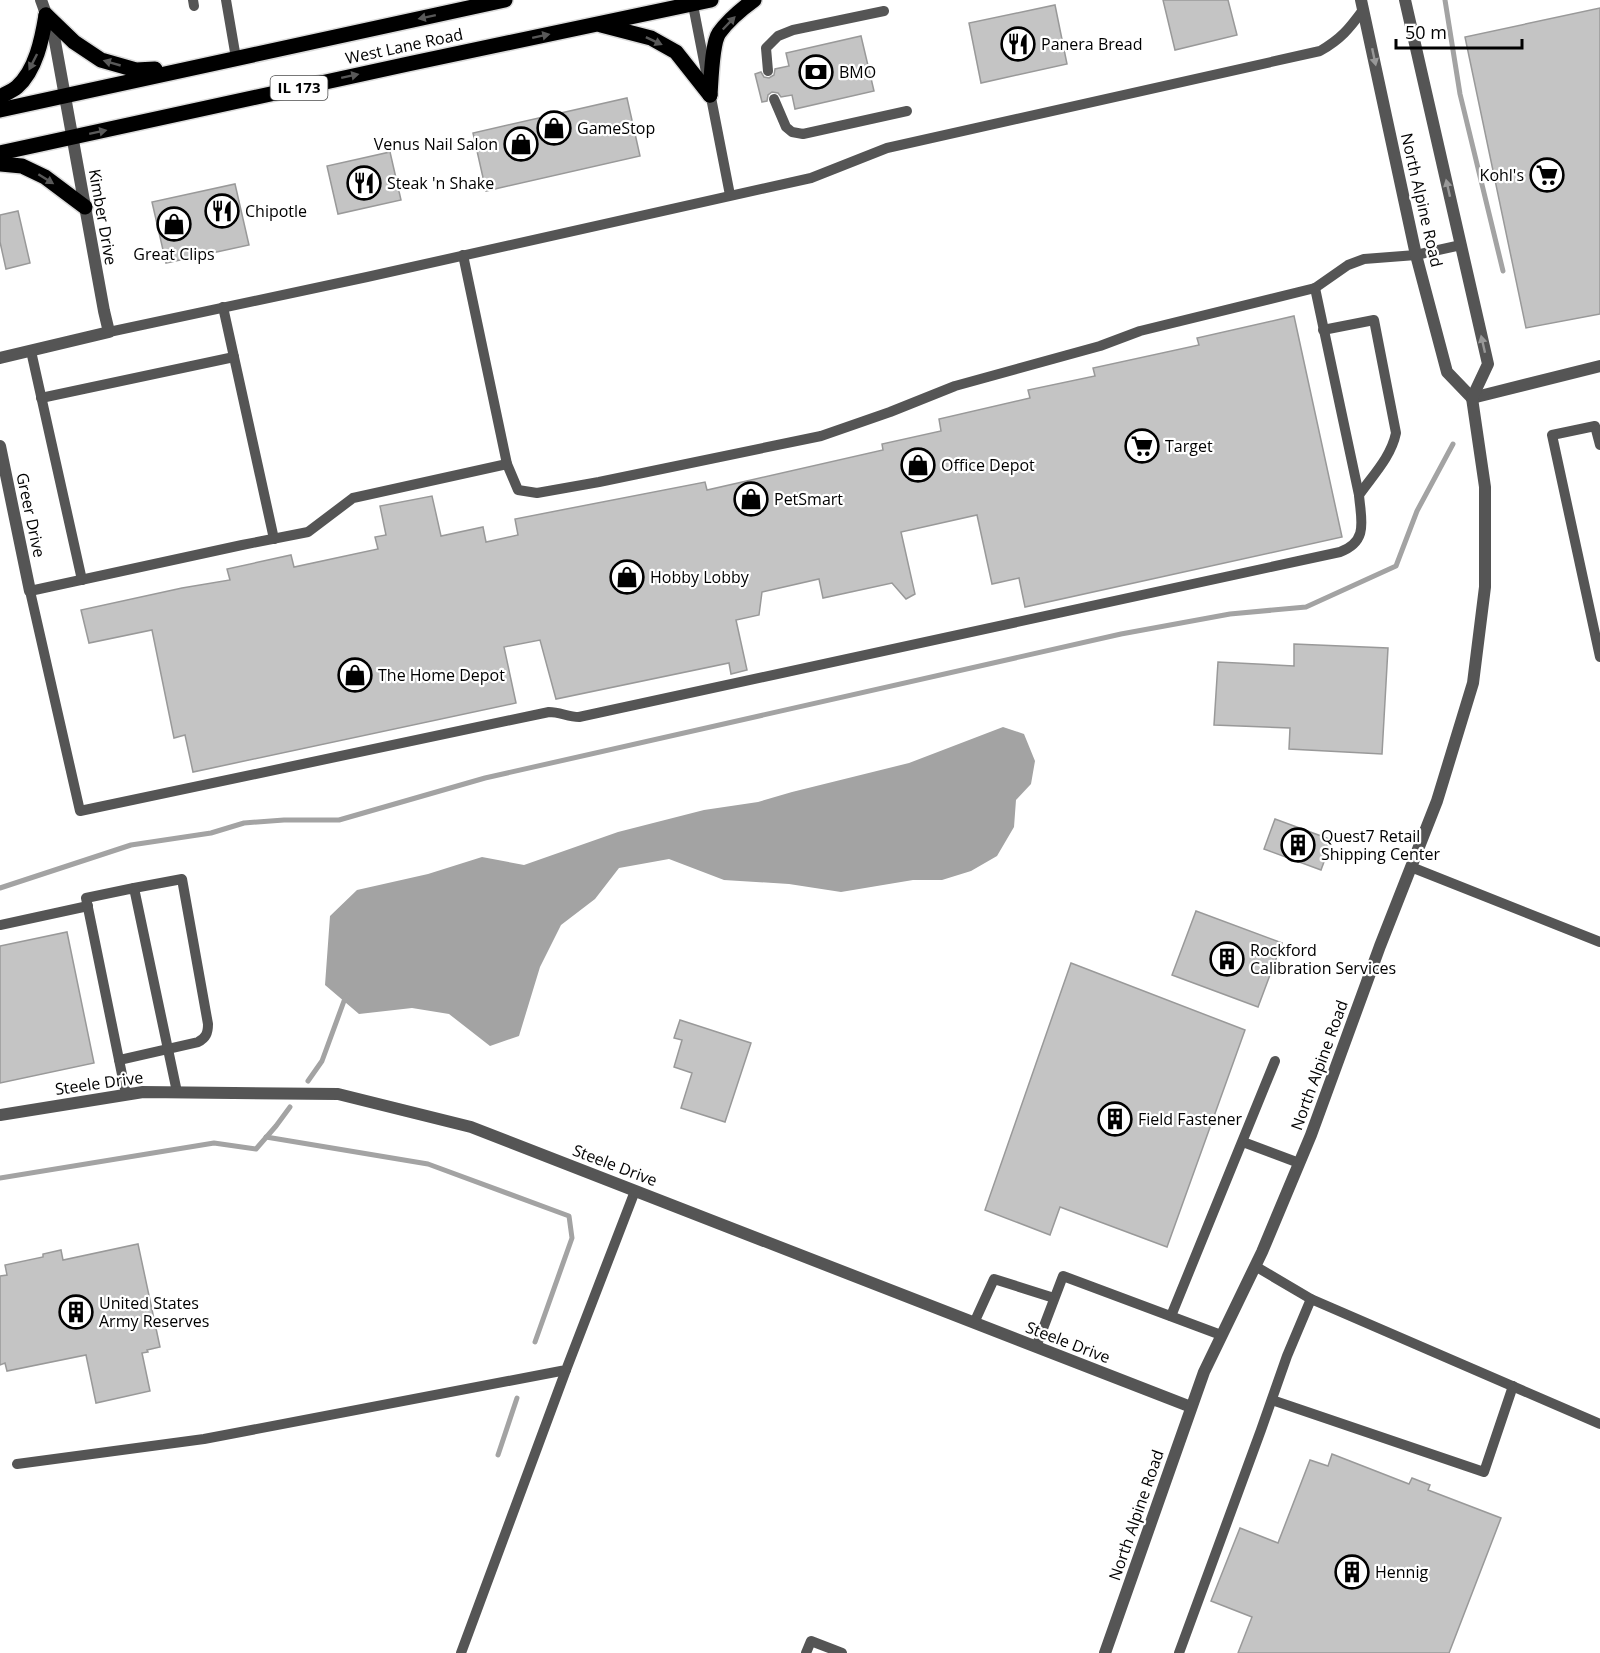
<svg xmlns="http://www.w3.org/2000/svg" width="1600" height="1653" font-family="'Open Sans',sans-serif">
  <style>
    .water { fill: #a3a3a3 }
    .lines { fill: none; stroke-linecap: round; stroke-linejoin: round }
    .stream { stroke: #a3a3a3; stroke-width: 5 }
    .building { fill: #c4c4c4; stroke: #999; stroke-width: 1.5 }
    .primary-casing { stroke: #dbdbdb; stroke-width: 18 }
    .service { stroke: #555; stroke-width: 10 }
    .minor { stroke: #555; stroke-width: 12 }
    .primary { stroke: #000; stroke-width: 15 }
    .oneway { fill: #595959 }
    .oneway2 { fill: #999 }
    .labels { text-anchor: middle; stroke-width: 4.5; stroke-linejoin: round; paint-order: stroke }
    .shield { fill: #fff; stroke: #4c4c4c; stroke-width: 1.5 }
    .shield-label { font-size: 15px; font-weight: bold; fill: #000 }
    .poi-label { font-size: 16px; fill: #000; stroke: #fff; text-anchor: start }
    .street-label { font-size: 16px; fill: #000; stroke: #fff }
  </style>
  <rect width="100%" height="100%" fill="#fff"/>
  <path class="water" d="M1003 727 1024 734 1035 761 1031 784 1016 800 1014 827 997 856 971 871 942 880H913L841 892 789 884 724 880 669 859 619 868 595 899 561 925 540 967 519 1036 490 1046 449 1014 412 1008 359 1014 325 985 330 916 357 890 428 874 482 857 524 865 618 832 704 810 758 802 792 792 909 763Z"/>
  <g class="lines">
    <g class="stream">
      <path d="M1445 0 1460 94 1503 271"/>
      <path d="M0 888 131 845 211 833 244 823 284 820H339L485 778 1121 634 1230 614 1306 607 1396 566 1417 511 1453 444"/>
      <path d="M308 1081 322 1061 344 1001 347 996"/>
      <path d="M266 1137 428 1164 569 1216 572 1238 535 1342"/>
      <path d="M0 1178 214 1143 256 1149 276 1126 290 1107"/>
      <path d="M498 1455 517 1398"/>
    </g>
  </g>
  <g class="building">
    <path d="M1163 0H1228L1237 35 1175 50Z"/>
    <path d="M1055 5 1067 64 981 83 969 23Z"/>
    <path d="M1600 8V314L1526 328 1465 37Z"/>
    <path d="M861 36 874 91 795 109 792 95 781 97 778 93 772 92 768 95 767 101 762 102 755 74 761 72 764 77 769 78 774 75 775 69 789 66 786 53Z"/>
    <path d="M627 98 640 156 486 191 473 133Z"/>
    <path d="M390 152 401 200 338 214 327 166Z"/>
    <path d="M235 184 249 245 166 263 152 202Z"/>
    <path d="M18 211 30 263 6 269 0 242V215Z"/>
    <path d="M1294 316 1342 537 1025 607 1019 578 992 584 977 515 901 532 915 594 906 599 892 583 823 598 819 579 762 592 759 615 736 620 747 670 731 674 729 663 556 699 540 640 504 647 516 703 193 772 185 735 174 738 152 630 89 643 81 610 182 588 230 580 227 569 291 555 294 567 378 549 375 537 386 535 380 506 432 496 441 536 483 527 486 542 518 535 515 519 705 482 707 490 883 450 882 444 941 431 939 419 1030 398 1028 390 1095 376 1093 368 1199 345 1197 338Z"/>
    <path d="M1294 644 1388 648 1382 754 1289 749 1290 728 1214 725 1218 662 1294 666Z"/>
    <path d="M1275 819 1332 840 1321 870 1264 849Z"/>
    <path d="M1196 911 1282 943 1258 1007 1172 975Z"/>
    <path d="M67 932 94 1063 0 1083V946Z"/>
    <path d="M1071 963 1245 1030 1167 1247 1060 1207 1050 1235 985 1210Z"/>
    <path d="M680 1020 751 1043 725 1122 681 1108 692 1073 674 1067 682 1040 674 1038Z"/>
    <path d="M138 1244 160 1347 147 1350 148 1352 142 1353 150 1391 96 1403 86 1355 7 1371 5 1363 0 1365V1276L7 1275 5 1265 43 1257V1254L61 1250 63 1260Z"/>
    <path d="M1332 1454 1409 1484 1412 1478 1430 1485 1428 1490 1501 1518 1449 1653H1238L1252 1617 1211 1601 1240 1528 1278 1543 1310 1460 1328 1466Z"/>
  </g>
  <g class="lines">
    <g class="primary-casing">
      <g id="primary">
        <path d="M46 15 74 42 101 60 136 70 155 69"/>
        <path d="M601 25 651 38 676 52 710 95"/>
        <path d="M710 95C711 82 712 43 719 33 727 22 743 8 754 0"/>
        <path d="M0 97C5 94 12 91 17 87 36 70 42 39 46 15"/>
        <path d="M0 110 505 0"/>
        <path d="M0 153 408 64 711 0"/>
        <path d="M0 164 22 166 45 177 85 207"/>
      </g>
    </g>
    <g class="service">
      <path d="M193 0 194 6"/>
      <path d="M226 0 236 58"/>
      <path d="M692 0 730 195"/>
      <path d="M768 71 766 48 778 36 793 30 884 11"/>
      <path d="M774 99 786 127 792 132 803 134 907 111"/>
      <path d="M463 255 507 464 518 490 537 493 599 482 821 436 890 412 955 386 1100 346 1140 331 1315 288 1348 265 1364 259 1416 255 1461 245"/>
      <path d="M223 307 274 539"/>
      <path d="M1323 330 1374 320 1396 433C1391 457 1373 475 1359 495"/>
      <path d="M109 332 367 277 811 178 887 148 1320 51C1341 39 1349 29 1363 10"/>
      <path d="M31 351 82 580"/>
      <path d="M41 398 234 357"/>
      <path d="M1600 445 1595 426 1552 435 1600 657"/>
      <path d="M507 464 353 498 308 532 242 545 30 591 80 811 549 712C560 712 568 717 579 717L1340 552C1369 541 1361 520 1359 495L1315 288"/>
      <path d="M1411 867 1600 942"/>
      <path d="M0 925 88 906"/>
      <path d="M119 1060 198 1042C206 1038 208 1033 208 1024L182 879 134 888"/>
      <path d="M126 1094 86 898 134 888 177 1092"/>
      <path d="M1243 1142 1299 1163"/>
      <path d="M1255 1266 1311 1299"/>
      <path d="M1171 1316 1275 1061"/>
      <path d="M974 1323 994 1279 1054 1298"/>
      <path d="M1036 1347 1063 1276 1221 1335"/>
      <path d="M1272 1400 1484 1472 1513 1386"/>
      <path d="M17 1464 204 1439 566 1370 635 1191"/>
      <path d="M461 1653 566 1370"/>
      <path d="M806 1653 811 1641 842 1653"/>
      <path d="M1179 1653 1261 1430 1287 1356 1311 1299 1600 1424"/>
    </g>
    <g class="minor">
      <path d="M1361 0 1416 255 1447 372 1472 398"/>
      <path d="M0 358 109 332 104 311 54 36 41 0"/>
      <path d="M1472 398 1600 366"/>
      <path d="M0 446 30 591"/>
      <path d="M0 1115 143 1092 338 1094 471 1127 1191 1407"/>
      <path d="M1105 1653 1204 1372 1262 1252 1311 1135 1380 946 1437 801 1473 683 1485 587V487L1472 398 1488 364 1405 0"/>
    </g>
    <use href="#primary" class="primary"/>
  </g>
  <defs><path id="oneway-solid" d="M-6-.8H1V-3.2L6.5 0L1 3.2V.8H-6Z" transform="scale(1.5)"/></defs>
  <g class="oneway">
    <use href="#oneway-solid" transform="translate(427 17) rotate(168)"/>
    <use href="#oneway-solid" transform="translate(729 23) rotate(-46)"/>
    <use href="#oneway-solid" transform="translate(541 36) rotate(-12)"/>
    <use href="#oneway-solid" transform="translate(654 41) rotate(25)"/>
    <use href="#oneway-solid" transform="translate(33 62) rotate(117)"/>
    <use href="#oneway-solid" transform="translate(112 63) rotate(-164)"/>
    <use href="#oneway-solid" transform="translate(350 76) rotate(-12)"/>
    <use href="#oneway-solid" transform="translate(98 132) rotate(-12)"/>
    <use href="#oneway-solid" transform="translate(46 179) rotate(32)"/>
  </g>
  <g class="oneway2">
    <use href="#oneway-solid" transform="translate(1374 57) rotate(78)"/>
    <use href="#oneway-solid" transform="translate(1448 188) rotate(-103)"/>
    <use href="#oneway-solid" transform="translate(1483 344) rotate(-103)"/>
  </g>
  <defs>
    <g id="restaurant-ring" transform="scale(1.725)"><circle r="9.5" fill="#fff" stroke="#000" stroke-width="1.5"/><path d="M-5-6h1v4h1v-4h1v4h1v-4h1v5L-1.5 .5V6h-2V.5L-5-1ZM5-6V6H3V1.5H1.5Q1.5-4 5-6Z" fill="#000"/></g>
    <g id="bank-ring" transform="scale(1.725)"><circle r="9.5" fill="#fff" stroke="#000" stroke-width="1.5"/><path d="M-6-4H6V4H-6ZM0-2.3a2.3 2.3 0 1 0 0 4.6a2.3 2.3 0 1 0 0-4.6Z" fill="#000"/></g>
    <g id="shop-ring" transform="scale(1.725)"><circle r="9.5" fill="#fff" stroke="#000" stroke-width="1.5"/><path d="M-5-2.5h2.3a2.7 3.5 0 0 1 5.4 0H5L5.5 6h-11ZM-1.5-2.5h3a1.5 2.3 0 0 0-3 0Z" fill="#000"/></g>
    <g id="supermarket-ring" transform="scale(1.725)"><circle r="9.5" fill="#fff" stroke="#000" stroke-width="1.5"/><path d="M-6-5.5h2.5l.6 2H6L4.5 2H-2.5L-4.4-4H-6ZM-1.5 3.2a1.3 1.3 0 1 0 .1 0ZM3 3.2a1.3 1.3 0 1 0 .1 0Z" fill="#000"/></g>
    <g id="building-ring" transform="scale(1.725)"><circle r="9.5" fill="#fff" stroke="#000" stroke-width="1.5"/><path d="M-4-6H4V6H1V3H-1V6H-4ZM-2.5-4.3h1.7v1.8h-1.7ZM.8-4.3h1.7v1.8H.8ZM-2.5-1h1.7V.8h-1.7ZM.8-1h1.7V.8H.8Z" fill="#000"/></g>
  </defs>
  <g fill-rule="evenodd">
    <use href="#restaurant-ring" x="1018" y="44"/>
    <use href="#bank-ring" x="816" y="72"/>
    <use href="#shop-ring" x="554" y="128"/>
    <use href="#shop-ring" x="521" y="144"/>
    <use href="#supermarket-ring" x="1547" y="175"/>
    <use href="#restaurant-ring" x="364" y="183"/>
    <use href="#restaurant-ring" x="222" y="211"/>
    <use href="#shop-ring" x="174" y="224"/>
    <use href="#supermarket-ring" x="1142" y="446"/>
    <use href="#shop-ring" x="918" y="465"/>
    <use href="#shop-ring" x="751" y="499"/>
    <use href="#shop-ring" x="627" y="577"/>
    <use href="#shop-ring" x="355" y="675"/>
    <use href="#building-ring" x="1298" y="845"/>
    <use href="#building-ring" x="1227" y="959"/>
    <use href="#building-ring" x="1115" y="1119"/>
    <use href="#building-ring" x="76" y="1312"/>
    <use href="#building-ring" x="1352" y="1572"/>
  </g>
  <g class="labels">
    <rect class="shield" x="270.5" y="76" width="57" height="24" rx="4.5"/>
    <g class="shield-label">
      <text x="299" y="93">IL 173</text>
    </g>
    <g class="poi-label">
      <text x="1041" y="50">Panera Bread</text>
      <text x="839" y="78">BMO</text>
      <text x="577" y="134">GameStop</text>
      <text x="498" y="150" text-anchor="end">Venus Nail Salon</text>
      <text x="1524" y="181" text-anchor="end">Kohl's</text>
      <text x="387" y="189">Steak 'n Shake</text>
      <text x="245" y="217">Chipotle</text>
      <text x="174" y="260" text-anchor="middle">Great Clips</text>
      <text x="1165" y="452">Target</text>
      <text x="941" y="471">Office Depot</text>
      <text x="774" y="505">PetSmart</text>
      <text x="650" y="583">Hobby Lobby</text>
      <text x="378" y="681">The Home Depot</text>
      <text x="1321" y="842">Quest7 Retail<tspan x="1321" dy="18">Shipping Center</tspan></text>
      <text x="1250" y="956">Rockford<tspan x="1250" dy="18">Calibration Services</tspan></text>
      <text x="1138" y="1125">Field Fastener</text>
      <text x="99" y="1309">United States<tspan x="99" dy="18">Army Reserves</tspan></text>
      <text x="1375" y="1578">Hennig</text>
    </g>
    <g class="street-label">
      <text transform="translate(404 46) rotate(-12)" y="6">West Lane Road</text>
      <text transform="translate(1422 200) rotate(77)" y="6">North Alpine Road</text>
      <text transform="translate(103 217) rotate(80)" y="6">Kimber Drive</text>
      <text transform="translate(31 515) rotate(78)" y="6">Greer Drive</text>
      <text transform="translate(1319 1065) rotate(-70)" y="6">North Alpine Road</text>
      <text transform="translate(99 1083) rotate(-8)" y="6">Steele Drive</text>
      <text transform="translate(615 1165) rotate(21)" y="6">Steele Drive</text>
      <text transform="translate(1068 1342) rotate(21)" y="6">Steele Drive</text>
      <text transform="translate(1136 1515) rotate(-71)" y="6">North Alpine Road</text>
    </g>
  </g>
  <path d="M1396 39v9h126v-9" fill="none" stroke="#000000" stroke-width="3"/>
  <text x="1405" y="39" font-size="18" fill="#000000" stroke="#ffffff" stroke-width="4.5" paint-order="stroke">50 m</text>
</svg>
